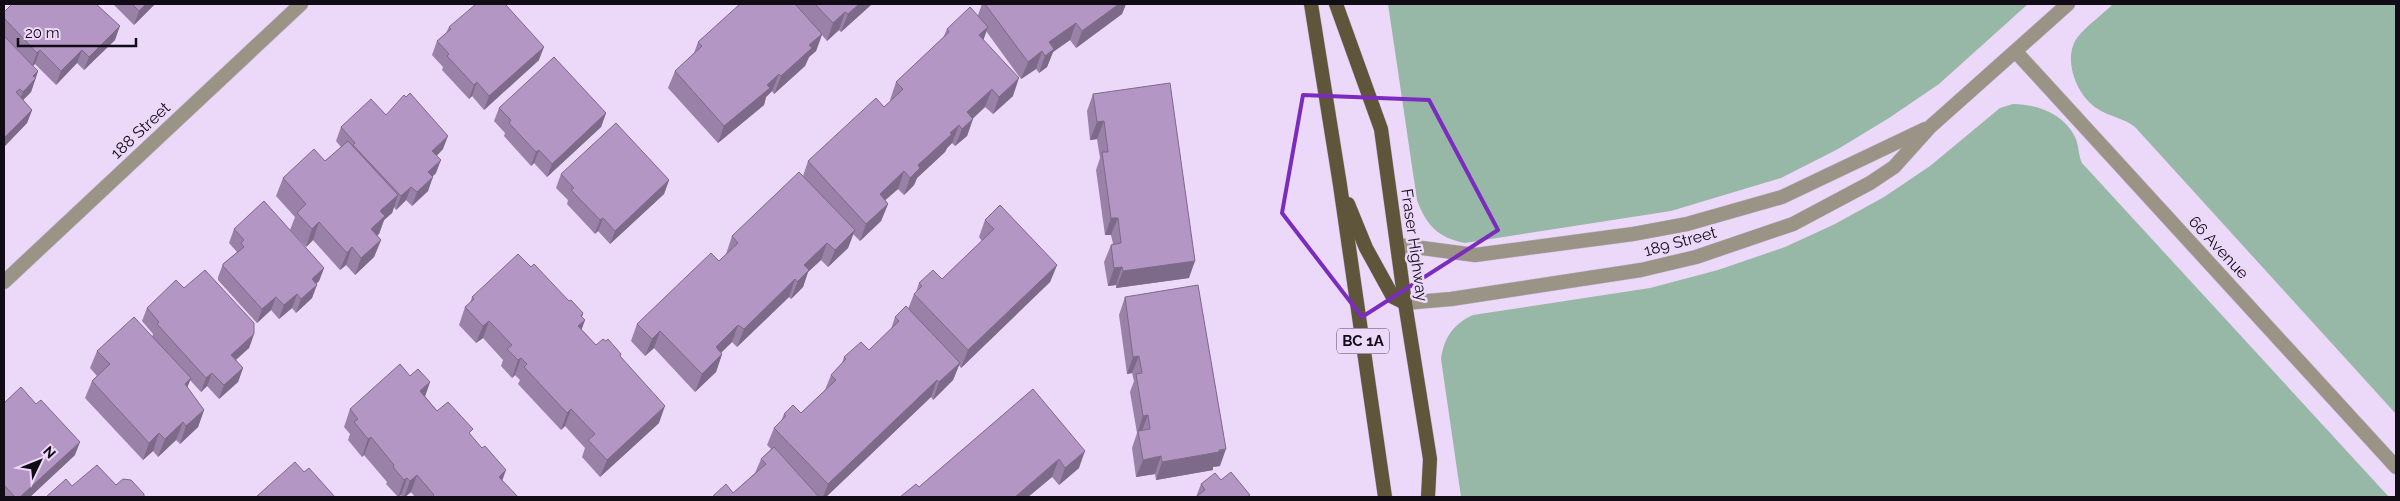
<svg xmlns="http://www.w3.org/2000/svg" width="2400" height="501" font-family="Raleway,sans-serif">
  <style>
    .green { fill: #98b8a7 }
    .lines { fill: none; stroke-linecap: round; stroke-linejoin: round }
    .minor-casing { stroke: #c9b7d5; stroke-width: 15 }
    .tertiary-casing { stroke: #c9b7d5; stroke-width: 15 }
    .primary-casing { stroke: #c9b7d5; stroke-width: 15 }
    .minor { stroke: #999485; stroke-width: 14 }
    .tertiary { stroke: #999485; stroke-width: 14 }
    .primary { stroke: #5e553b; stroke-width: 14 }
    .wall { fill: #9a81a8 }
    .shaded-wall { fill: #7d6988 }
    .building { fill: #b396c3; stroke: #7d6988 }
    .marked { fill: none; stroke: #7b2cbf; stroke-width: 4; stroke-linejoin: round }
    .labels { text-anchor: middle; stroke-width: 5; stroke-linejoin: round; paint-order: stroke }
    .shield { fill: #ecd8f9; stroke: #534859; stroke-width: 1 }
    .shield-label { font-size: 15px; font-weight: bold; fill: #110b15 }
    .street-label { font-size: 16px; fill: #110b15; stroke: #ecd8f9 }
  </style>
  <rect width="100%" height="100%" fill="#ecd8f9"/>
  <g class="green">
    <path d="M1388 4H2028L1939 84 1889 118 1838 149 1781 178 1671 211 1465 243C1438 238 1426 225 1417 200Z"/>
    <path d="M2113 4H2396V414L2135 127C2124 118 2110 117 2098 109 2077 97 2062 59 2077 38 2086 26 2102 15 2113 4Z"/>
    <path d="M2013 104C2037 104 2064 114 2075 137 2079 145 2078 154 2082 163L2389 497H1461L1441 359C1444 338 1453 324 1473 315L1650 288 1718 270 1785 247 1835 224 1884 197 1930 166 2000 108Z"/>
  </g>
  <g class="lines">
    <g class="minor-casing">
      <path id="minor" d="M2016 52 2396 467"/>
    </g>
    <g class="tertiary-casing">
      <g id="tertiary">
        <path d="M1399 245 1475 255 1633 234 1687 224 1782 197 1925 129"/>
        <path d="M4 282 301 4"/>
        <path d="M1405 303 1451 299 1641 270 1696 257 1793 224 1870 183 1894 167 1930 127 2068 4"/>
      </g>
    </g>
    <g class="primary-casing">
      <g id="primary">
        <path d="M1311 4 1340 185 1385 497"/>
        <path d="M1336 4 1381 129 1405 303 1430 459 1428 497"/>
        <path d="M1348 204 1366 248 1393 297 1405 303"/>
      </g>
    </g>
    <use href="#minor" class="minor"/>
    <use href="#tertiary" class="tertiary"/>
    <use href="#primary" class="primary"/>
  </g>
  <g class="wall">
    <path d="M113 4H155L134 25Z"/>
    <path d="M745 4H872L841 32 839 30 827 41 822 35 816 51 809 57 805 66 774 94 772 91 766 97 764 105 718 143 668 88 675 71 694 53 698 42Z"/>
    <path d="M982 4H1126L1122 14 1076 48 1070 40 1053 52 1047 67 1039 73 1036 69 1021 79 986 31 983 40 1013 96 993 114 985 107 973 118 967 136 955 146 952 143 947 148 945 152 917 178 914 185 904 195 898 189 885 200 888 204 881 221 860 241 853 234 848 248 828 267 821 260 808 272 803 287 791 299 789 297 737 347 732 342 721 353 722 354 716 372 695 392 654 348 645 356 631 341 637 324 719 261 726 254 732 236 803 176 808 161 884 107 891 101 890 100 896 82 943 38 947 29 978 15Z"/>
    <path d="M4 12 115 40 84 70 77 63 56 85 35 64 33 66 38 71 31 92 23 100 32 110 27 123 4 147Z"/>
    <path d="M449 27 539 60 484 110 472 96 469 99 442 70 443 67 432 55 437 41 446 33Z"/>
    <path d="M1093 94 1189 278 1116 288V285L1108 286 1104 262 1111 245 1113 244 1111 235H1105L1096 170 1100 158 1097 139 1090 140 1087 111Z"/>
    <path d="M499 108 606 113 601 127 547 177 534 163 531 166 504 136 505 133 494 121Z"/>
    <path d="M386 115 443 149 437 156 436 173 432 177 428 191 412 206 406 200 396 210 394 207 392 213 384 220 379 234 377 235 381 240 374 257 355 275 346 265 340 270 313 240 306 247 290 230 295 217 276 196 283 178 325 161 341 147 336 141 341 127Z"/>
    <path d="M561 174 669 180 664 194 610 244 598 231 595 234 567 204 568 200 556 188Z"/>
    <path d="M985 220 1057 265 1050 282 961 368 959 365 953 380 933 400 931 397 826 497H712L733 493 755 473 761 459 771 449 767 445 774 428 781 421 784 414 801 413 825 390 831 375 842 363 844 357 869 350 891 329 895 317 908 309 914 294 916 292 919 283 942 279 982 241 979 237Z"/>
    <path d="M234 229 324 268 319 281 316 284 312 298 296 313 292 308 279 319 271 310 257 323 218 280V277L223 264 237 252 229 243Z"/>
    <path d="M531 267 569 301 583 313 582 317 585 320 581 329 596 345 621 354 620 357 659 423 600 477 582 457 585 448 565 426 561 430 518 384 520 380 515 375 512 378 501 366 503 360 483 338 476 343 459 325 465 307 470 303 472 297Z"/>
    <path d="M184 288 254 334 249 348 236 360 243 368 238 382 219 399 207 386 201 392 190 380 187 387 204 410 198 427 180 444 176 440 158 457 153 451 143 460 85 398 92 381 97 376 90 368 97 351 152 337 153 334 142 321 147 308Z"/>
    <path d="M1125 297 1220 466 1213 467V470L1156 480 1155 474 1136 477 1132 448 1137 433 1130 392 1134 381 1132 373 1127 374 1119 315Z"/>
    <path d="M410 376 430 382 425 396 437 411 471 435 502 481 518 497H415L411 492 405 497H402L401 495 398 497 386 484 387 482 364 455 362 457 348 440 350 434 344 427 350 409Z"/>
    <path d="M1033 389 1079 468 1059 485 1052 477 1028 497H900L919 487Z"/>
    <path d="M4 403 75 455 30 497H4Z"/>
    <path d="M1221 480 1196 497 1201 484Z"/>
  </g>
  <g class="shaded-wall">
    <path d="M146 4H155L134 25 139 11Z"/>
    <path d="M859 4H872L841 32 848 14Z"/>
    <path d="M1118 4H1126L1122 14 1076 48 1082 31Z"/>
    <path d="M845 12 839 30 827 41 833 23Z"/>
    <path d="M1076 23 1070 40 1053 52 1047 67 1039 73 1045 56 1049 42Z"/>
    <path d="M120 26 115 40 84 70 89 57Z"/>
    <path d="M988 27 982 44 979 35Z"/>
    <path d="M822 34 816 51 809 57 805 66 774 94 781 76 809 45Z"/>
    <path d="M544 47 539 60 484 110 489 96Z"/>
    <path d="M40 50 35 64 32 66 37 53Z"/>
    <path d="M82 50 77 63 56 85 61 71Z"/>
    <path d="M1042 51 1036 69 1021 79 1028 62Z"/>
    <path d="M38 71 31 92 18 105 23 92 33 76Z"/>
    <path d="M779 74 772 91 766 97 764 105 718 143 724 126Z"/>
    <path d="M1019 78 1013 96 993 114 999 97Z"/>
    <path d="M477 82 472 96 469 99 474 85Z"/>
    <path d="M992 89 985 107 962 129 967 112Z"/>
    <path d="M32 110 27 123 4 147V138Z"/>
    <path d="M606 113 601 127 547 177 552 164Z"/>
    <path d="M973 119 967 136 955 146 962 129Z"/>
    <path d="M1104 121 1097 139 1090 140 1097 122Z"/>
    <path d="M959 125 952 143 947 148 945 152 917 178 914 185 904 195 910 178 918 165Z"/>
    <path d="M448 136 443 149 427 164 432 151Z"/>
    <path d="M539 150 534 163 531 166 536 152Z"/>
    <path d="M441 160 436 173 423 185 428 172Z"/>
    <path d="M904 171 898 189 873 211 880 194Z"/>
    <path d="M433 177 428 191 412 206 417 192Z"/>
    <path d="M669 180 664 194 610 244 615 231Z"/>
    <path d="M411 187 406 200 396 210 401 196Z"/>
    <path d="M398 195 392 213 384 220 379 234 364 246 371 229 380 211Z"/>
    <path d="M888 204 881 221 860 241 866 224Z"/>
    <path d="M603 218 598 231 595 234 600 220Z"/>
    <path d="M1111 218H1118L1111 235H1105Z"/>
    <path d="M319 222 313 240 306 247 312 229Z"/>
    <path d="M855 230 848 248 828 267 835 250Z"/>
    <path d="M381 240 374 257 355 275 361 258Z"/>
    <path d="M827 243 821 260 808 272 803 287 791 299 804 265Z"/>
    <path d="M352 247 346 265 340 270 347 253Z"/>
    <path d="M1195 261 1189 278 1116 288 1123 271Z"/>
    <path d="M1057 265 1050 282 961 368 968 350Z"/>
    <path d="M1122 267 1116 285 1108 286 1114 268Z"/>
    <path d="M324 268 319 281 307 293 312 279Z"/>
    <path d="M795 279 789 297 737 347 744 329Z"/>
    <path d="M317 285 312 298 296 313 301 299Z"/>
    <path d="M297 294 292 308 279 319 284 305Z"/>
    <path d="M276 297 271 310 257 323 262 309Z"/>
    <path d="M583 313 579 325 585 320 579 337 572 343 581 316Z"/>
    <path d="M489 321 483 338 476 343 483 326Z"/>
    <path d="M738 325 732 342 709 364 716 347Z"/>
    <path d="M660 331 654 348 645 356 652 339Z"/>
    <path d="M254 334 249 348 226 368 231 355Z"/>
    <path d="M722 354 716 372 695 392 702 374Z"/>
    <path d="M1139 356 1132 373 1127 374 1133 357Z"/>
    <path d="M521 358 515 375 512 378 518 360Z"/>
    <path d="M960 363 953 380 933 400 939 382Z"/>
    <path d="M243 368 238 382 219 399 224 385Z"/>
    <path d="M212 373 207 386 201 392 206 378Z"/>
    <path d="M191 378 184 396 185 384Z"/>
    <path d="M937 380 931 397 826 497H823L828 484Z"/>
    <path d="M430 382 424 399 420 391Z"/>
    <path d="M665 406 659 423 600 477 607 460Z"/>
    <path d="M571 409 565 426 561 430 567 413Z"/>
    <path d="M204 410 198 427 180 444 186 426Z"/>
    <path d="M1148 415 1141 433 1138 431 1143 416Z"/>
    <path d="M183 422 176 440 158 457 165 439Z"/>
    <path d="M159 433 153 451 143 460 149 443Z"/>
    <path d="M371 437 364 455 362 457 368 439Z"/>
    <path d="M80 442 75 455 30 497H20Z"/>
    <path d="M1226 449 1220 466 1213 467V470L1156 480 1162 462Z"/>
    <path d="M1085 451 1079 468 1059 485 1065 468Z"/>
    <path d="M1161 456 1155 474 1136 477 1143 460Z"/>
    <path d="M1059 459 1052 477 1028 497H1015Z"/>
    <path d="M506 470 500 487 499 477Z"/>
    <path d="M417 475 411 492 405 497H404L410 481Z"/>
    <path d="M407 478 401 495 398 497 404 480Z"/>
  </g>
  <g class="building">
    <path d="M12 4H96L120 26 89 57 82 50 61 71 40 50 37 53 4 18V12Z"/>
    <path d="M132 4H146L139 11Z"/>
    <path d="M476 4H505L544 47 489 96 477 82 474 85 447 56 449 54 437 41 451 29 449 27Z"/>
    <path d="M740 4H795L822 34 809 45 812 48 781 76 779 74 767 85 770 88 724 126 675 71 702 46 698 42Z"/>
    <path d="M815 4H859L848 14 845 12 833 23Z"/>
    <path d="M985 4H1119L1082 31 1076 23 1049 42 1054 49 1045 56 1042 51 1028 62Z"/>
    <path d="M970 7 988 27 979 35 1019 78 999 97 992 89 967 112 973 119 962 129 959 125 950 133 952 134 918 165 920 168 910 178 904 171 880 194 888 204 866 224 808 161 876 98 884 107 903 89 896 82 949 32 947 29Z"/>
    <path d="M4 36 38 71 33 76 36 78 23 92 20 89 16 92 32 110 4 138Z"/>
    <path d="M554 57 606 113 552 164 539 150 536 152 509 123 511 120 499 108Z"/>
    <path d="M1170 83 1195 261 1123 271 1122 267 1114 268 1111 245 1121 243 1118 218H1111L1102 152H1108L1104 121 1097 122 1093 94Z"/>
    <path d="M410 93 448 136 432 151 441 160 428 172 433 177 417 192 411 187 401 196 353 145 355 143 341 127 371 99 386 115 404 95 406 97Z"/>
    <path d="M616 123 669 180 615 231 603 218 600 220 571 190 574 188 561 174Z"/>
    <path d="M348 141 398 195 380 211 385 216 371 229 381 240 361 258 352 247 347 253 319 222 312 229 297 213 306 204 283 178 314 149 325 161Z"/>
    <path d="M799 172 855 230 835 250 827 243 804 265 809 270 797 282 795 279 744 329 738 325 716 347 722 354 702 374 660 331 652 339 637 324 711 253 719 261 738 243 732 236Z"/>
    <path d="M264 201 324 268 312 279 317 285 301 299 297 294 284 305 276 297 262 309 223 266V264L244 247 241 243 244 240 234 229Z"/>
    <path d="M1000 205 1057 265 968 350 914 294 922 286 919 283 933 270 942 279 994 229 985 220Z"/>
    <path d="M518 254 531 267 534 264 569 301 571 300 583 313 581 316 585 320 578 326 596 345 603 339 606 341 608 339 621 354 620 356 665 406 607 460 588 440 595 434 571 409 567 413 524 367 527 364 521 358 518 360 507 349 512 345 489 321 483 326 465 307 474 299 472 297Z"/>
    <path d="M205 270 254 323V334L231 355 243 368 224 385 212 373 206 378 157 324 159 322 147 308 176 280 184 288Z"/>
    <path d="M1198 285 1226 449 1219 450V452L1162 462 1161 456 1143 460 1138 431 1150 429 1148 415 1143 416 1136 374 1142 373 1139 356 1133 357 1125 297Z"/>
    <path d="M906 306 960 363 939 382 937 380 828 484 774 428 786 416 784 414 793 405 801 413 836 380 831 375 846 359 844 357 861 342 869 350 899 321 895 317Z"/>
    <path d="M134 317 191 378 185 384 204 410 186 426 183 422 165 439 159 433 149 443 92 381 110 364 97 351Z"/>
    <path d="M400 364 410 376 418 369 430 382 420 391 437 411 448 402 473 429 469 433 482 448 485 446 506 470 499 477 518 497H432L434 495 417 475 410 481 407 478 404 480 393 467 394 465 371 437 368 439 354 422 358 419 350 409Z"/>
    <path d="M21 387 36 404 41 400 80 442 20 497H15L4 485V403Z"/>
    <path d="M1033 389 1085 451 1065 468 1059 459 1015 497H900L916 484 919 487Z"/>
    <path d="M774 447 819 497H712L726 484 733 493 766 464 761 459Z"/>
    <path d="M295 462 304 472 309 468 335 497H256Z"/>
    <path d="M97 465 116 485 123 479 131 480 144 494V497H46L66 479 72 486Z"/>
    <path d="M1231 472 1250 495 1247 497H1196L1205 490 1201 484 1215 473 1221 480Z"/>
  </g>
  <path class="marked" d="M1303 95 1429 100 1498 230 1362 317 1282 213Z"/>
  <g class="labels">
    <rect class="shield" x="1337" y="328.5" width="52" height="25" rx="4"/>
    <g class="shield-label">
      <text x="1363" y="346">BC 1A</text>
    </g>
    <g class="street-label">
      <text transform="translate(140 130) rotate(-43)" y="6">188 Street</text>
      <text transform="translate(1680 241) rotate(-15)" y="6">189 Street</text>
      <text transform="translate(1415 245) rotate(82)" y="6">Fraser Highway</text>
      <text transform="translate(2219 247) rotate(47)" y="6">66 Avenue</text>
    </g>
  </g>
  <rect width="2400" height="501" fill="none" stroke="#110b15" stroke-width="10"/>
  <g transform="translate(40 461) rotate(47)" stroke="#ecd8f9" stroke-width="4" paint-order="stroke">
  <path d="M0-4L9 19L0 12L-9 19Z" fill="#110b15"/>
  <text y="-8" font-size="14" font-weight="bold" text-anchor="middle" fill="#110b15">N</text>
  </g>
  <path d="M18 38v8h118v-8" fill="none" stroke="#110b15" stroke-width="2.5"/>
  <text x="25" y="38" font-size="15" fill="#110b15" stroke="#ecd8f9" stroke-width="4" paint-order="stroke">20 m</text>
</svg>
